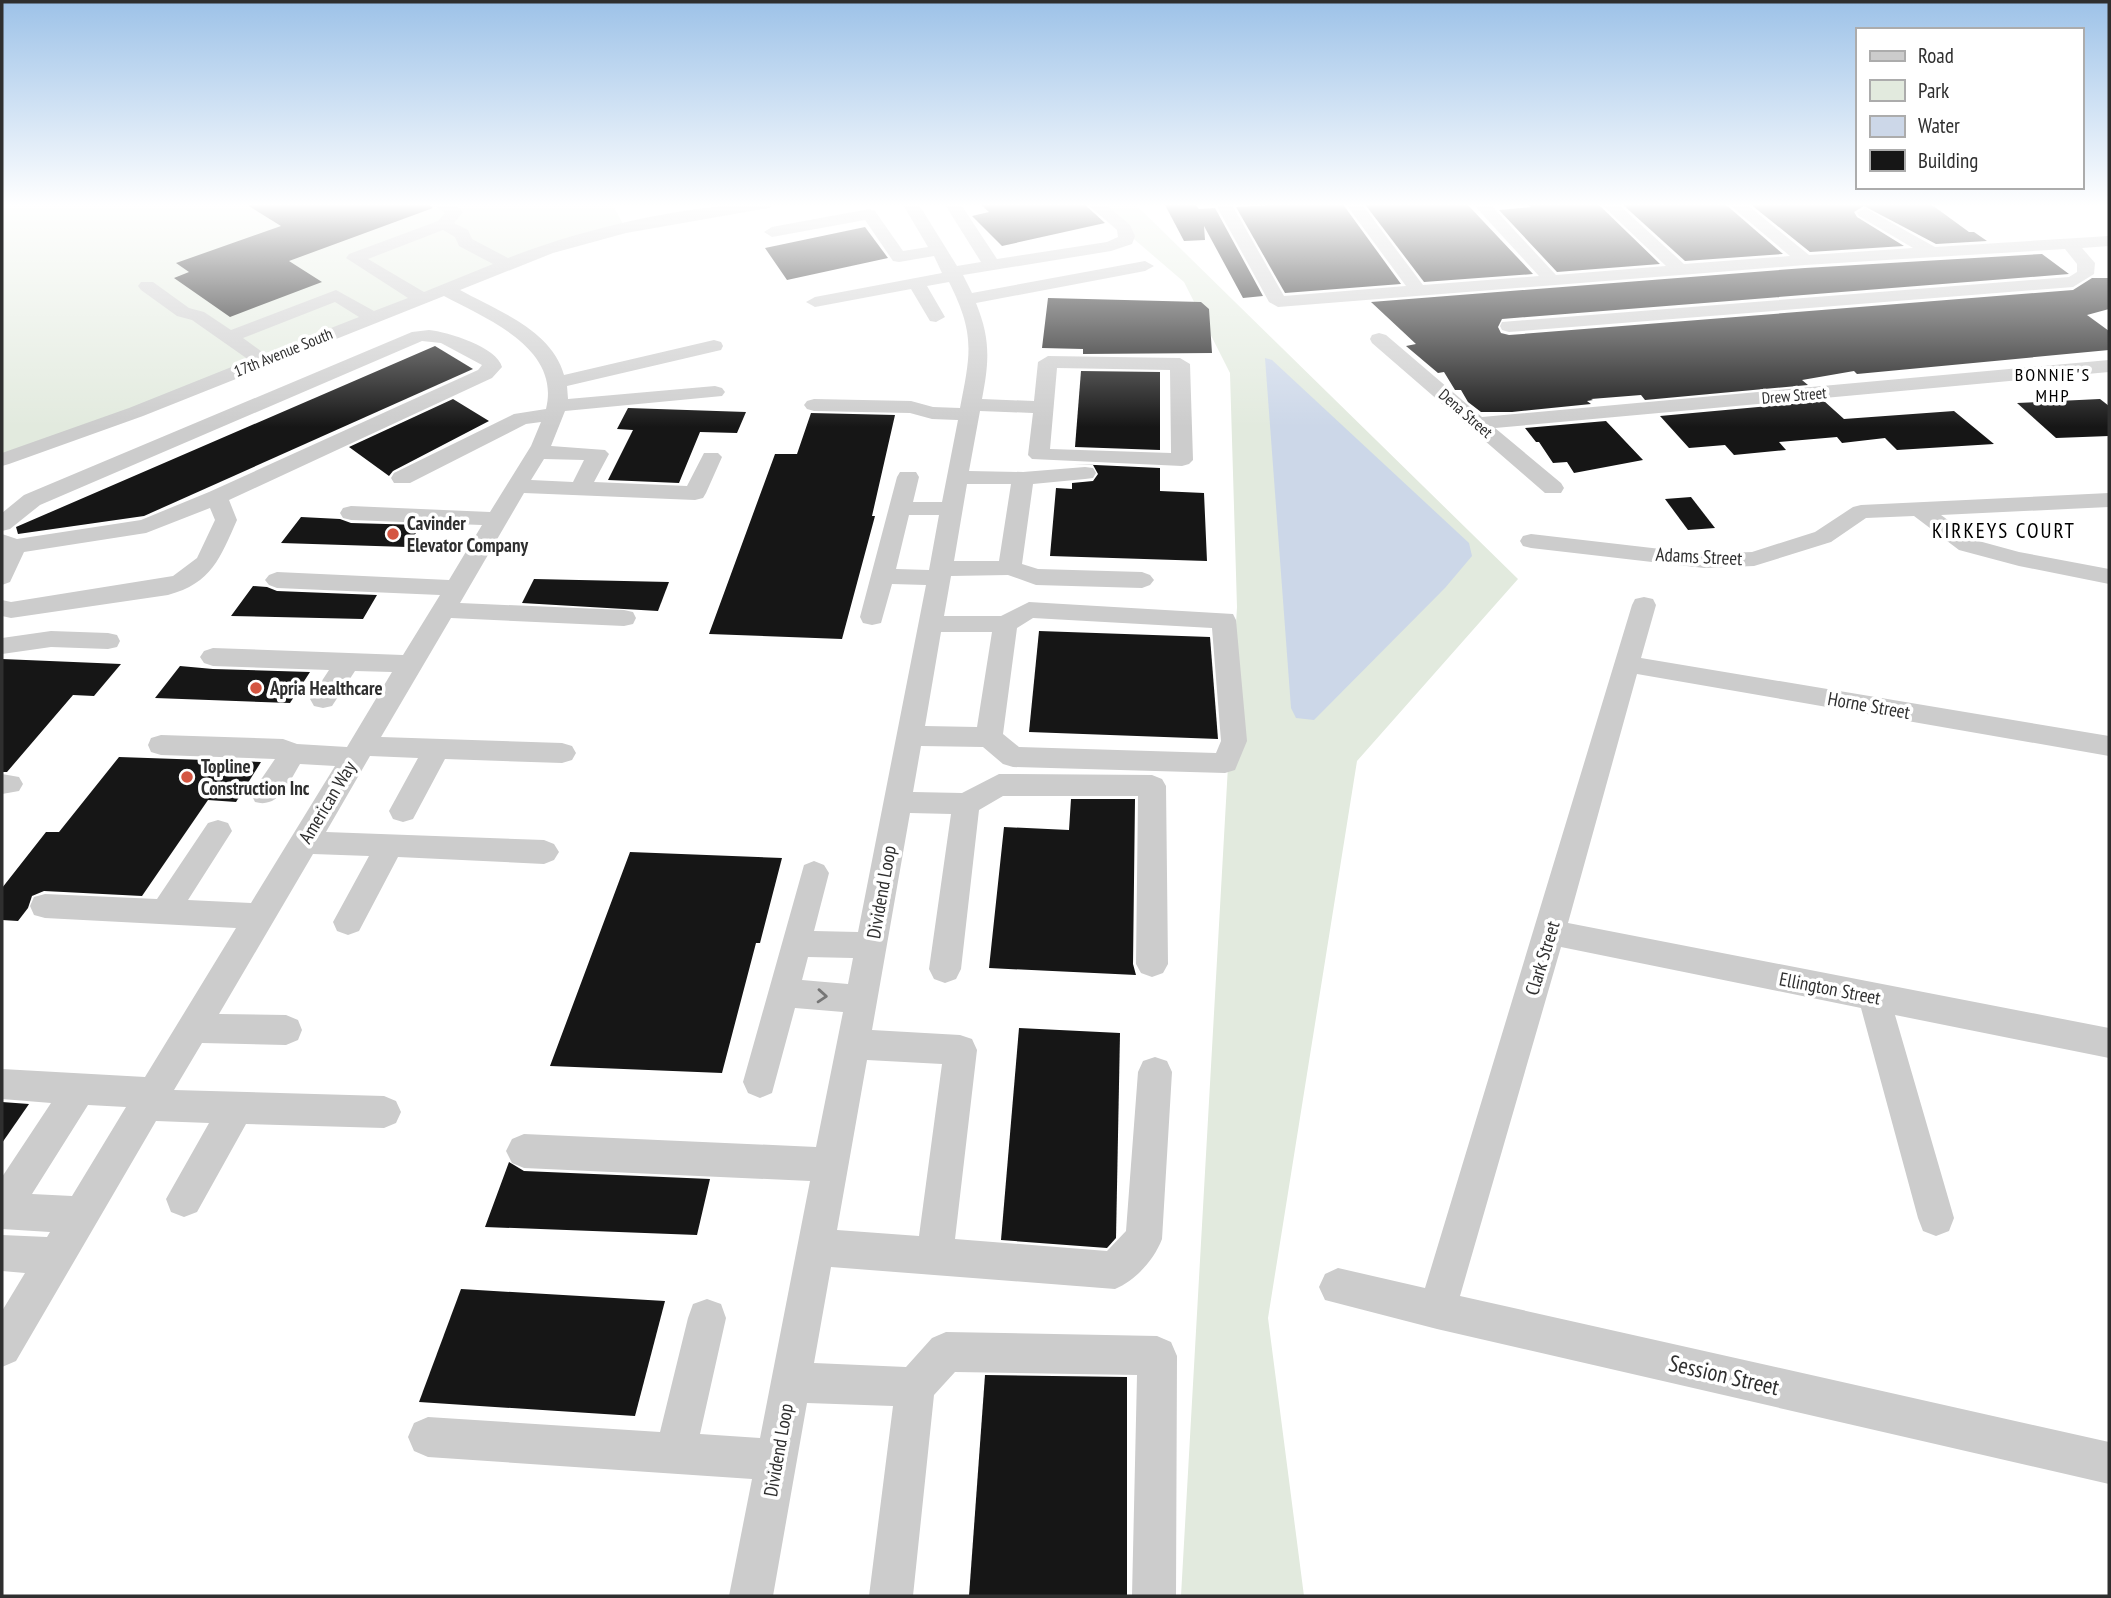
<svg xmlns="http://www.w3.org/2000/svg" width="2111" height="1598" font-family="'PT Sans Narrow',sans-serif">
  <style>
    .green { fill: #e2eade }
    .water { fill: #ccd7e8 }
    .building { fill: #161616 }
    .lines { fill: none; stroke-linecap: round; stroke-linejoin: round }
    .minor { fill: #ccc; fill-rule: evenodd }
    .oneway { stroke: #767676 }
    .poi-dot { fill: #d45642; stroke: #fff; stroke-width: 2.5 }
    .labels { text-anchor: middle; stroke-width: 7; stroke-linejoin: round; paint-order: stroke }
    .far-street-label { font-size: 16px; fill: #2f2f2f; stroke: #fff }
    .far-neighbourhood-label { font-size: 18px; letter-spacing: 2px; fill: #000; stroke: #fff }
    .poi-label { font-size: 19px; font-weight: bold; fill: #2f2f2f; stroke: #fff; text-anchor: start }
    .street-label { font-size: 19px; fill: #2f2f2f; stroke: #fff }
    .neighbourhood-label { font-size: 21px; letter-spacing: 2px; fill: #000; stroke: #fff }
    .near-street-label { font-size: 23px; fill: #2f2f2f; stroke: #fff }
  </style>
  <rect width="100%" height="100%" fill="#fff"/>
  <g class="green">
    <path d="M2 203H612L625 228 547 249 136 412 2 460Z"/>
    <path d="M1092 203 1136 205 1518 579 1357 761 1268 1318 1304 1596H1181L1237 607 1230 373 1184 282Z"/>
  </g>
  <path class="water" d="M1265 358 1272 360 1469 543 1472 556 1445 588 1314 720 1296 718 1291 708Z"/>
  <g class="building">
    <path d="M244 203H428L433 208 289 261 322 282 230 317 174 278 189 272 176 263 281 226Z"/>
    <path d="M979 203H1083L1105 223 1002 246 972 216 989 212Z"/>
    <path d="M1164 203H1194L1199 209 1215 208 1263 296 1243 298 1204 226 1205 240 1184 241Z"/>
    <path d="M1300 203H1342L1401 284 1285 293 1236 207Z"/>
    <path d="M1364 203H1466L1533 274 1424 282Z"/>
    <path d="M1527 203H1597L1660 264 1557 272 1499 210 1531 207Z"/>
    <path d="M1621 203H1724L1783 254 1685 261Z"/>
    <path d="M1749 203 1932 205 1969 232H1974L1987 241 1936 244 1864 206 1854 212 1857 217 1904 246 1810 252Z"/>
    <path d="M865 227 888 258 787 280 765 248Z"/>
    <path d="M2042 254 2069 274 1502 319 1498 327 1501 333 1509 335 2073 290 2092 278H2109V309L2087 315 2109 331V350L1857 374 1854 371 1802 380 1808 385 1645 400 1641 395 1591 399 1593 400 1587 401 1591 404 1512 412H1481L1468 402 1461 390H1455L1444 372 1438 373 1406 346 1416 344 1371 302 1805 268Z"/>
    <path d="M1048 298 1201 302 1209 309 1212 353 1083 354V349L1042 348Z"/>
    <path d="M435 346 473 369 144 516 18 534 16 527Z"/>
    <path d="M1081 371 1160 372V450L1075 447Z"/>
    <path d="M453 399 489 421 393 471 389 476 349 447Z"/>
    <path d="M2100 399 2109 406V436L2056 438 2017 403Z"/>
    <path d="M1824 401 1844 419 1954 411 1994 444 1897 450 1885 438 1842 443 1837 437 1779 442 1786 450 1734 455 1725 445 1689 448 1660 416Z"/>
    <path d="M628 408 746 412 737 433 700 432 679 483 608 480 633 430 617 429Z"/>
    <path d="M811 413 895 415 872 516H875L842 639 709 634 775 454H797Z"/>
    <path d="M1606 421 1643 460 1574 473 1567 462 1553 463 1539 442H1536L1525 428Z"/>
    <path d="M1074 464 1160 468V491L1204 493 1207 561 1050 556 1056 488 1072 489V483L1093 481 1098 474 1093 465Z"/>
    <path d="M1691 497 1715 528 1688 530 1665 499Z"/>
    <path d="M301 517 340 519 351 523 421 525 407 547 281 543Z"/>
    <path d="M534 579 669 582 658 611 522 603Z"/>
    <path d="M253 586 267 587 277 591 377 595 363 619 231 616Z"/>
    <path d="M1039 631 1210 637 1218 739 1029 732Z"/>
    <path d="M2 659 121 664 94 696 73 695 7 772H2Z"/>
    <path d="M180 666 213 669 310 672 290 703 155 698Z"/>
    <path d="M119 757 261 762 236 802 208 800 142 896 44 891 32 896 28 908 18 921 2 920V888L46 832H59Z"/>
    <path d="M1071 799H1135L1133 964 1136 975 989 968 1004 827 1069 830Z"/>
    <path d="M630 852 782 858 760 943H756L722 1073 550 1066Z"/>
    <path d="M1019 1028 1120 1033 1116 1238 1107 1248 1001 1240Z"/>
    <path d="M2 1102 29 1104 2 1143Z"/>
    <path d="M509 1162 524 1171 710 1179 697 1235 485 1227Z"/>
    <path d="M461 1289 665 1301 635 1416 419 1402Z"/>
    <path d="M985 1375 1127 1377V1596H969Z"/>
  </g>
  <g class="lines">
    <g class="minor">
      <path d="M430 203C443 203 454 201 463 212L454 223 468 230 472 239 508 258C587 227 692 203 777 203L769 208 626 233 553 253 460 290C496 310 552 330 564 375L714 340 721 342 723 346 721 350 567 386 568 399 715 386 722 388 725 392 722 396 565 411 551 446 605 450 609 454 594 482 687 486 704 453H718L722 457 706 493 703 498 695 500 524 493 460 603 624 610 633 612 636 618 633 624 624 626 451 618 381 737 562 743 572 746 576 753 572 760 562 763 445 759 413 819 403 822 393 819 389 811 418 758 370 756 326 832 544 840 554 844 559 852 554 860 544 864 398 857 359 931 348 935 337 931 333 922 369 856 313 854 219 1014 286 1015 298 1020 302 1030 298 1040 286 1045 202 1043 174 1090 384 1096 396 1101 401 1112 396 1123 384 1128 246 1124 197 1212 184 1217 171 1212 166 1199 209 1123 156 1121 16 1361 2 1367V1311L25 1273 2 1271V1235L47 1237 50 1232 2 1229V1177L51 1103 2 1099V1069L145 1077 236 928 45 918 34 915 30 906 34 897 45 894 157 899 208 823 218 820 228 823 232 831 188 900 251 903 335 766 300 764C289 782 279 809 255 802L251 794 275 759 161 755 151 752 148 745 151 738 161 735 283 739 297 744 347 747 392 672 355 671 332 706 323 708 314 706 310 699 329 670 213 666 204 663 200 657 204 651 213 648 403 655 440 595 277 588 269 585 265 580 269 575 277 572 449 580 482 525 351 520 343 518 340 513 343 508 351 506 490 512 531 446 541 422 526 424 410 483H394L391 478 394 473 514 414 546 409C561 348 487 319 444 296L143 416 9 464 2 466V453L129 408 249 360 192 320 177 316 141 290 138 286 141 282H153L189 308 204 312 231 330 336 290 374 311 408 298 346 258 349 254 438 221 445 213ZM443 230 455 237 459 246 493 264 424 292 368 259ZM335 302 359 317 265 354 243 338ZM544 459 584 460 573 482 531 480ZM88 1105 126 1107 72 1196 32 1194Z"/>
      <path d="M902 203H918L957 266 981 262 944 203H960L997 259 1107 242 1118 237 1117 230 1086 203H1104L1130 225 1135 236 1132 244 1111 251 963 275 972 293 1145 261 1154 266 1145 271 976 303C991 340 989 362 982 399L1034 401 1038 362 1048 356 1180 358 1190 364 1193 460 1189 464 1182 466 1032 459 1028 455 1033 413 980 411 969 471 1023 472 1085 467 1093 468 1096 473 1093 478 1085 479 1033 484 1022 564 1038 569 1142 572 1150 575 1154 580 1150 585 1142 588 1036 585 1008 575 951 576 944 616H1001L1029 602 1233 614 1236 620 1247 741 1235 770 1225 773 1013 767 1003 764 983 747 921 746 913 792 962 793 999 774 1152 775 1162 779 1166 786 1168 964 1163 973 1152 977 1141 973 1136 964 1138 796H1003L979 810 961 969 956 979 945 983 934 979 929 969 951 814 910 813 872 1030 960 1035 972 1039 977 1050 955 1239 1107 1251 1126 1231 1138 1072 1143 1061 1155 1057 1167 1061 1172 1072 1162 1239C1154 1260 1136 1280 1115 1289L831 1267 814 1363 906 1367 932 1338 946 1332 1157 1336 1171 1342 1177 1356 1176 1596H1132L1137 1375 955 1372 934 1395 913 1596H869L893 1406 807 1403 773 1596H729L752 1479 428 1457 414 1451 408 1437 414 1423 428 1417 660 1432 688 1318 693 1304 707 1299 721 1304 726 1318 700 1434 760 1438 810 1181 524 1168 512 1163 506 1151 512 1139 524 1134 816 1147 843 1012 795 1008 772 1093 760 1098 748 1093 743 1082 804 865 814 861 824 865 829 873 814 931 858 932 926 585 892 584 881 623 872 625 863 623 860 617 897 477 900 472H916L919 477 913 502H942L958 420 932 419 910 413 814 411 807 409 804 405 807 401 814 399 911 401 933 407 960 408C971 352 975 334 949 282L927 286 945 317 936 322 930 321 911 289 815 307 806 302 815 297 942 273 934 256 899 262 893 261 865 220 772 237 764 232 772 227 869 209 875 211 903 251 928 247ZM1057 368 1170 370 1171 453 1050 449ZM967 484H1011L999 561H954ZM909 515H939L929 570 896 569ZM1033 618 1212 628 1221 741 1216 753 1019 747 1003 734 1017 628ZM941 632H992L977 727 925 726ZM808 957 853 958 848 984 802 980ZM867 1060 942 1064 919 1236 837 1230Z"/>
      <path d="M1215 203H1231L1284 296 1406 286 1345 203H1361L1423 285 1539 276 1472 203H1489L1556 275 1666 266 1600 203H1617L1684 264 1790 256 1727 203H1745L1809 255 1913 248 1859 216 1857 213 1865 208 1935 247 2109 236V246L2082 248 2095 263 2094 274 2073 287 1509 332 1502 330 1500 326 1502 322 2069 277 2077 272V264L2065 249 1805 265 1278 307 1269 302Z"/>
      <path d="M429 330C448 332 497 347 502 367L492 378 229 500 237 520C220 558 212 583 168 595L11 618 2 616V600L11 602 173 576 197 558 215 520 210 508 146 533 24 552 10 582 2 585V534L17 539 141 520 209 492 478 370 482 365 441 343 422 341 40 505 10 529 2 531V513L24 495 412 332Z"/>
      <path d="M1379 333 1386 335 1482 417 2109 360V372L1495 428 1561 483 1564 488 1561 493H1545L1372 343 1370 339 1372 335Z"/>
      <path d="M2109 493V507L1941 515 1975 540 2019 552 2109 569V584L2019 566 1959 550 1914 516 1866 518 1831 542 1754 566 1704 568 1531 548 1523 546 1520 541 1523 536 1531 534 1704 554 1752 552 1815 532 1853 507 1861 505Z"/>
      <path d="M1644 597 1653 599 1656 605 1641 658 2109 736V756L1637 674 1568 923 2109 1028V1058L1895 1015 1954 1218 1949 1231 1936 1236 1923 1231 1918 1218 1861 1008 1561 947 1460 1296 2109 1442V1484L1437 1329 1325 1300 1319 1287 1325 1274 1338 1268 1425 1288 1632 605 1635 599Z"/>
      <path d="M51 631 108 633 117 635 120 641 117 647 108 649 51 647 2 654V638Z"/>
      <path d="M2 774 19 777 23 784 19 791 2 794Z"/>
    </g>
  </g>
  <defs><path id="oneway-chevron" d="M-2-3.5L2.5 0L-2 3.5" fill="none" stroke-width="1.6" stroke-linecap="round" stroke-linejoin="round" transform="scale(1.75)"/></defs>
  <use class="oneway" href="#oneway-chevron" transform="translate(822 996) rotate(4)"/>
  <linearGradient id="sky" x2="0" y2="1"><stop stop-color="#9dc2e8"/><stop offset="0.48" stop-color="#fff"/><stop offset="1" stop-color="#fff" stop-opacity="0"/></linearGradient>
  <rect width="2111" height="427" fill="url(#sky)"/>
  <g class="poi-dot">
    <circle cx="393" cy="534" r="7"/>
    <circle cx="256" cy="688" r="7"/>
    <circle cx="187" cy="777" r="7"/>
  </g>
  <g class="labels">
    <g class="far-street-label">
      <text transform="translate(283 352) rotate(-22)" y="6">17th Avenue South</text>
      <text transform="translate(1794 395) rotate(-5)" y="6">Drew Street</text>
      <text transform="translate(1466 413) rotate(41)" y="6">Dena Street</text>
    </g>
    <g class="far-neighbourhood-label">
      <text x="2053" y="381">BONNIE'S<tspan x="2053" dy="21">MHP</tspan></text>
    </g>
    <g class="poi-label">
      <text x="407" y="530">Cavinder<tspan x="407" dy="22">Elevator Company</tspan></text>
      <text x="270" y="695">Apria Healthcare</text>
      <text x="201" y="773">Topline<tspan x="201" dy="22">Construction Inc</tspan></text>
    </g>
    <g class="street-label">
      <text transform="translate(1699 556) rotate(3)" y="7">Adams Street</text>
      <text transform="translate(1869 705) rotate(10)" y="7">Horne Street</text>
      <text transform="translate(327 802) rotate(-59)" y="7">American Way</text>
      <text transform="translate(881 892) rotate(-80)" y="7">Dividend Loop</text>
      <text transform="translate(1542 958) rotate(-73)" y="7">Clark Street</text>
      <text transform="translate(1830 988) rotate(11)" y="7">Ellington Street</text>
      <text transform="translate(778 1450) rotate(-80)" y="7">Dividend Loop</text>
    </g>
    <g class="neighbourhood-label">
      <text x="2004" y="538">KIRKEYS COURT</text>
    </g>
    <g class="near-street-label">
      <text transform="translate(1724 1375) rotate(13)" y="8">Session Street</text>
    </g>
  </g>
  <rect width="2111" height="1598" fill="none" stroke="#2f2f2f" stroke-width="7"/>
  <rect x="1856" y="28" width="228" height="161" fill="#ffffff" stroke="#acacac" stroke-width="2"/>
  <rect x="1870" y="51" width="35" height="10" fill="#cccccc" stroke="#acacac" stroke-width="2"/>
  <text x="1918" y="63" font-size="21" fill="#2f2f2f">Road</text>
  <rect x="1870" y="80" width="35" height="21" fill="#e2eade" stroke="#acacac" stroke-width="2"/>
  <text x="1918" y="98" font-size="21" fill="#2f2f2f">Park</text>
  <rect x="1870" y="116" width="35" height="21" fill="#ccd7e8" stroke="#acacac" stroke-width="2"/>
  <text x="1918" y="133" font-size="21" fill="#2f2f2f">Water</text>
  <rect x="1870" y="150" width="35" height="21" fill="#161616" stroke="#acacac" stroke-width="2"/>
  <text x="1918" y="168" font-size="21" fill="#2f2f2f">Building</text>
</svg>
